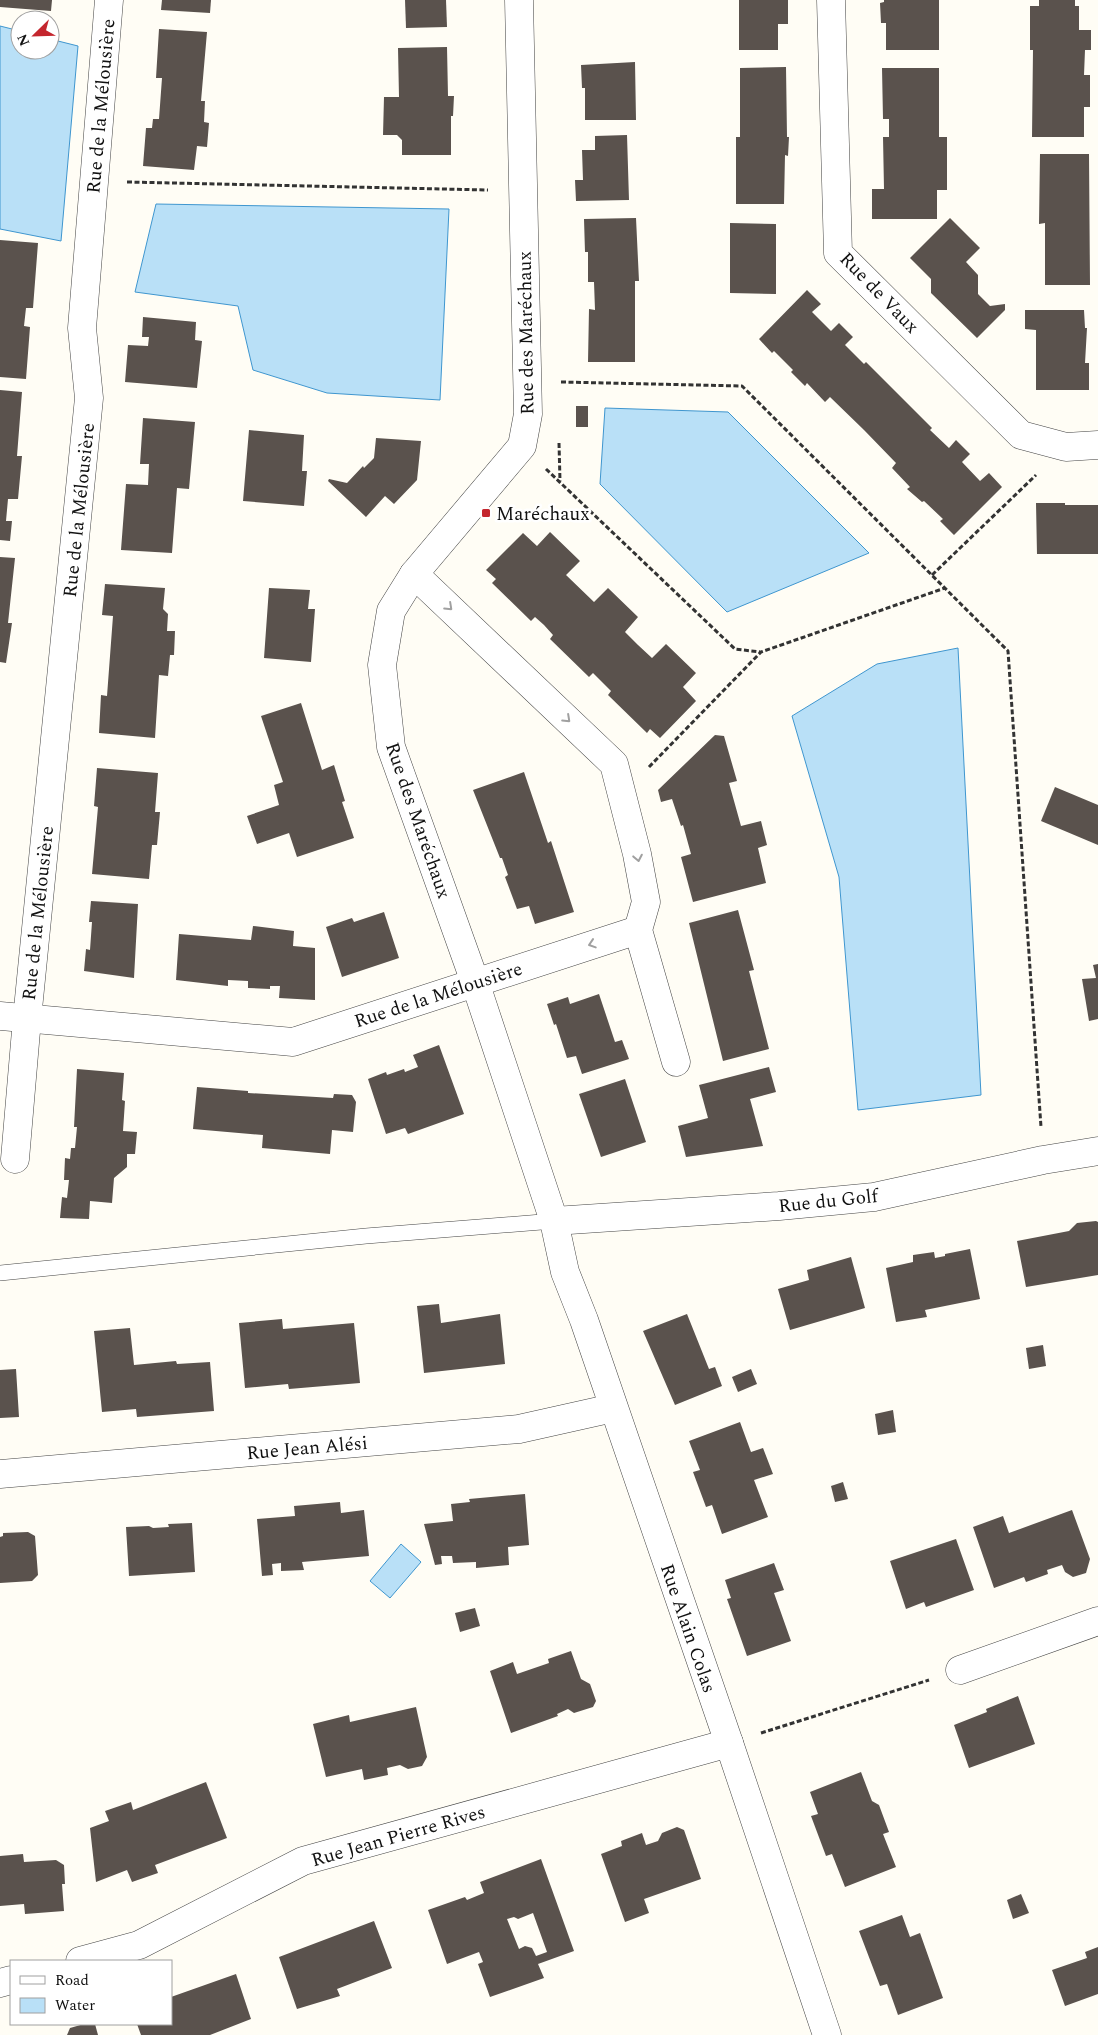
<svg xmlns="http://www.w3.org/2000/svg" width="1098" height="2035" font-family="Spectral,serif">
  <style>
    .water { fill: #b9e0f7; stroke: #3f96cf }
    .building { fill: #5a524d; fill-rule: evenodd }
    .lines { fill: none; stroke-linecap: round; stroke-linejoin: round }
    .service-casing { stroke: #444; stroke-width: 16 }
    .minor-casing { stroke: #444; stroke-width: 29 }
    .path { stroke: #333; stroke-width: 3; stroke-dasharray: 5 2.5; stroke-linecap: butt }
    .service { stroke: #fff; stroke-width: 15 }
    .minor { stroke: #fff; stroke-width: 28 }
    .oneway { stroke: #a0a0a0 }
    .poi-dot { fill: #c4262e; stroke: #fff; stroke-width: 2 }
    .labels { text-anchor: middle; stroke-width: 5; stroke-linejoin: round; paint-order: stroke }
    .street-label { font-size: 19px; fill: #111; stroke: #fff }
    .poi-label { font-size: 19px; fill: #111; stroke: #fff; text-anchor: start }
  </style>
  <rect width="100%" height="100%" fill="#fffdf5"/>
  <g class="water">
    <path d="M0 26 20 31V50H50V39L78 46 61 241 0 229Z"/>
    <path d="M156 204 449 209 440 400 327 393 253 370 238 306 135 292Z"/>
    <path d="M605 408 728 412 869 553 727 612 600 484Z"/>
    <path d="M958 648 981 1095 858 1110 839 877 792 716 877 664Z"/>
    <path d="M401 1544 421 1562 390 1598 370 1581Z"/>
  </g>
  <g class="building">
    <path d="M0 0H52L51 11 0 7Z"/>
    <path d="M162 0H211L210 13 161 10Z"/>
    <path d="M405 0H446L447 27 406 28Z"/>
    <path d="M739 0H788V24H778V50H739Z"/>
    <path d="M884 0H939V50H886V23H881L880 3 884 2Z"/>
    <path d="M1039 0H1075V6H1079V30H1091V50H1085L1084 75H1090V107H1084V137H1032L1033 50H1030V6H1039Z"/>
    <path d="M159 29 207 32 201 101H205L204 122 209 123 207 147 197 146 194 170 143 166 146 128H152L153 119H159L162 78H156Z"/>
    <path d="M447 47 448 96H454L453 116H451V155H402V140L397 135H383L384 97H399L398 48Z"/>
    <path d="M635 62 636 120H585V88H582L581 65Z"/>
    <path d="M786 67 787 137H789L788 156 785 155 784 204H736V137H740V68Z"/>
    <path d="M882 68H939V137H947V190H937V219H872V189H884L883 137H889V119H883Z"/>
    <path d="M627 135 629 200 576 201 575 180H583L582 150H595V136Z"/>
    <path d="M1040 154H1089L1090 285H1045V223L1039 224Z"/>
    <path d="M636 218 639 281H635V362H588L589 309 595 310 594 282H588V252H585L584 219Z"/>
    <path d="M950 218 980 248 966 262 978 275V294L990 306 1005 304V310L977 338 931 293V279L910 258Z"/>
    <path d="M730 223 776 224V294L730 293Z"/>
    <path d="M0 240 38 243 33 308H26L24 326 30 327 26 379 0 377Z"/>
    <path d="M807 290 821 304 812 312 831 331 839 323 853 337 845 345 864 364 866 362 932 428 930 430 949 448 956 440 970 454 962 462 980 481 989 473 1002 487 954 535 940 521 943 519 924 501 922 502 907 489 910 487 892 468 896 463 864 430 830 397 825 402 807 383 805 386 791 372 793 370 774 351 772 353 759 339Z"/>
    <path d="M1025 310H1084L1085 328H1087L1085 363H1089V390H1036V330L1025 329Z"/>
    <path d="M143 317 196 322 195 340 202 341 197 388 125 382 128 345 148 346 149 337H142Z"/>
    <path d="M0 390 22 392 17 456H22L18 499H8L6 521H12L10 541 0 540Z"/>
    <rect x="576" y="406" width="12" height="21"/>
    <path d="M143 418 195 422 189 489 177 488 172 553 121 550 126 484 148 485 149 464H140Z"/>
    <path d="M249 430 304 435 302 471H307L304 506 243 501Z"/>
    <path d="M376 438 421 441 417 480 394 504 385 496 366 517 328 481 329 479 347 483 363 466 364 468 374 458Z"/>
    <path d="M1036 503H1065V505H1098V554H1037Z"/>
    <path d="M550 532 580 561 566 575 594 602 608 588 638 617 625 632 638 645 652 658 666 644 696 673 683 687 696 701 660 738 650 729 647 733 608 695 611 691 593 673 589 677 550 639 553 635 544 625 535 617 531 621 492 583 496 579 486 570 523 533 537 546Z"/>
    <path d="M0 557 15 558 8 623H12L6 663 0 662Z"/>
    <path d="M105 584 165 588 163 609 168 614 167 631H175L174 655H170L168 676 159 675 155 738 99 733 101 695 107 696 113 616 102 615Z"/>
    <path d="M269 588 310 590 308 609H315L311 662 264 658Z"/>
    <path d="M301 703 322 770 334 765 345 801 342 802 354 838 297 857 289 833 257 844 247 816 279 805 274 785 283 782 261 716Z"/>
    <path d="M715 735 724 736 737 781 729 783 741 826 761 821 767 845 758 848 766 883 693 902 681 857 691 854 683 825 681 826 672 799 661 802 658 790Z"/>
    <path d="M97 768 158 773 155 812H160L157 845H152L149 879 92 874 98 807 94 806Z"/>
    <path d="M524 772 548 843 551 841 574 912 535 924 529 906 517 909 505 877 508 875 502 858H500L473 790Z"/>
    <path d="M1055 787 1098 805V845L1041 821Z"/>
    <path d="M91 901 138 904 134 978 84 971 86 949 90 950 92 922H89Z"/>
    <path d="M738 910 754 970 749 971 769 1049 723 1061 689 923Z"/>
    <path d="M384 912 399 958 342 977 326 927 352 918 354 922Z"/>
    <path d="M253 926 294 931 293 946 315 948V1000L279 998 280 986H270V989L248 988V981L228 980V986L176 980 179 934 251 940Z"/>
    <path d="M1098 964V1019L1089 1021 1082 979 1096 978 1093 965Z"/>
    <path d="M599 994 615 1042 622 1040 629 1059 582 1074 576 1056 567 1058 556 1024 554 1025 547 1004 568 997 570 1004Z"/>
    <path d="M439 1045 464 1114 408 1134 405 1128 386 1134 368 1079 386 1072 387 1075 404 1069 405 1072 418 1067 413 1055Z"/>
    <path d="M769 1067 776 1092 750 1099 763 1146 686 1157 678 1126 708 1118 699 1085Z"/>
    <path d="M77 1069 124 1073 122 1100 125 1101 123 1131 137 1132 135 1154H127V1167L114 1178 112 1203 90 1201 89 1219 60 1218 62 1197 67 1198 69 1180H64L65 1158 70 1159 71 1148H75L77 1127H74Z"/>
    <path d="M625 1079 646 1142 601 1157 579 1094Z"/>
    <path d="M197 1087 248 1091V1093L333 1098 334 1094 352 1095 356 1102 353 1132 332 1130 330 1154 262 1148 263 1135 193 1129Z"/>
    <path d="M1096 1221 1098 1222V1275L1026 1287 1017 1241 1069 1231 1077 1223Z"/>
    <path d="M970 1249 980 1299 925 1310 927 1317 896 1322 886 1268 913 1262V1255L934 1252 935 1258 945 1256V1254Z"/>
    <path d="M851 1257 865 1308 790 1330 778 1289 809 1280 807 1270Z"/>
    <path d="M439 1304 441 1323 500 1314 505 1364 424 1373 417 1306Z"/>
    <path d="M687 1314 709 1369 715 1367 722 1386 675 1405 643 1331Z"/>
    <path d="M282 1319 283 1329 354 1323 360 1383 289 1389 288 1384 245 1388 239 1323Z"/>
    <path d="M130 1328 134 1365 176 1361 177 1364 210 1362 214 1411 137 1417 136 1409 102 1412 94 1331Z"/>
    <path d="M1043 1345 1046 1366 1029 1369 1026 1348Z"/>
    <path d="M16 1369 19 1417 0 1418V1370Z"/>
    <path d="M751 1369 757 1384 738 1392 732 1377Z"/>
    <path d="M893 1410 896 1432 878 1435 875 1414Z"/>
    <path d="M740 1422 751 1452 763 1448 773 1474 754 1480 768 1517 722 1534 712 1505 706 1507 693 1472 700 1470 689 1441Z"/>
    <path d="M843 1482 848 1499 835 1502 831 1486Z"/>
    <path d="M525 1494 529 1545 508 1547 509 1565 476 1568V1562L453 1563 452 1556H441L442 1564 435 1565 424 1524 453 1521 451 1504 470 1502 469 1499Z"/>
    <path d="M340 1502 341 1513 364 1510 369 1556 302 1562 304 1570 281 1571V1563L272 1564 273 1575 262 1576 257 1519 295 1516 294 1506Z"/>
    <path d="M1072 1510 1090 1559 1086 1573 1073 1577 1065 1572 1062 1565 1047 1570 1048 1574 1026 1582 1024 1577 994 1588 973 1527 1003 1516 1009 1533Z"/>
    <path d="M192 1523 195 1572 129 1576 126 1527 149 1526 153 1528 169 1527 168 1524Z"/>
    <path d="M28 1532 35 1536 38 1575 32 1581 0 1583V1537L3 1536V1533Z"/>
    <path d="M956 1539 974 1590 926 1607 924 1602 906 1609 890 1561Z"/>
    <path d="M774 1563 784 1590 774 1593 791 1641 747 1656 727 1599 731 1598 725 1580Z"/>
    <path d="M475 1608 480 1626 460 1632 455 1613Z"/>
    <path d="M571 1651 581 1679 590 1684 596 1701 593 1707 574 1713 568 1709 557 1714 558 1716 511 1733 490 1671 513 1662 517 1674 549 1663 548 1659Z"/>
    <path d="M1018 1696 1035 1744 969 1768 954 1725 987 1712 986 1709Z"/>
    <path d="M416 1707 427 1757 422 1766 408 1769 400 1765 387 1768 388 1775 364 1780 362 1769 326 1777 313 1724 349 1715 350 1722Z"/>
    <path d="M861 1772 872 1801 879 1805 889 1832 883 1834 896 1867 845 1887 832 1854 826 1856 811 1816 818 1814 810 1792Z"/>
    <path d="M206 1782 227 1838 155 1865 158 1873 132 1882 127 1870 96 1882 90 1828 109 1821 105 1811 131 1802 133 1810Z"/>
    <path d="M677 1827 684 1830 701 1879 644 1899 649 1913 625 1922 601 1854 622 1846 621 1841 642 1833 646 1845 658 1841 662 1833Z"/>
    <path d="M23 1854 24 1862 56 1860 64 1865 65 1884H62L64 1911 25 1914 24 1904 0 1906V1856Z"/>
    <path d="M541 1859 574 1951 538 1964 544 1978 490 1997 478 1964 483 1962 479 1952 447 1964 428 1910 465 1897 467 1900 484 1893 480 1882ZM533 1913 547 1952 536 1956 532 1948 525 1946 519 1949 507 1919 514 1917 518 1919Z"/>
    <path d="M1021 1894 1029 1913 1013 1919 1007 1900Z"/>
    <path d="M902 1915 910 1937 920 1933 943 1998 898 2015 887 1984 880 1986 859 1931Z"/>
    <path d="M374 1921 392 1968 337 1989 340 1996 297 2009 279 1957Z"/>
    <path d="M1098 1947V1994L1065 2006 1052 1970 1087 1958 1085 1952Z"/>
    <path d="M236 1974 251 2019 210 2035H141L137 2024H171V1997Z"/>
    <path d="M84 2024H95L98 2035H67L70 2028Z"/>
  </g>
  <g class="lines">
    <g class="service-casing">
      <path id="service" d="M0 1273 366 1236 554 1221"/>
    </g>
    <g class="minor-casing">
      <g id="minor">
        <path d="M519 0 528 414 522 446 414 574 391 611 382 665 391 747 475 982 554 1221 565 1272 584 1320 729 1743 827 2035"/>
        <path d="M831 0 838 253 1021 435 1066 447 1098 445"/>
        <path d="M414 574 614 764 637 854 646 902 638 930 676 1062"/>
        <path d="M0 1016 293 1042 638 930"/>
        <path d="M15 1159 27 1019 89 398 82 328 109 0"/>
        <path d="M554 1221 779 1206 874 1197 1043 1160 1098 1151"/>
        <path d="M0 1474 519 1429 613 1408"/>
        <path d="M960 1670 1098 1621"/>
        <path d="M80 1961 139 1945 303 1861 729 1743"/>
        <path d="M0 1983 11 1980"/>
      </g>
    </g>
    <g class="path">
      <path d="M127 182 488 190"/>
      <path d="M561 382 742 386 1008 651 1041 1127"/>
      <path d="M559 443 560 481"/>
      <path d="M546 469 735 649 760 652"/>
      <path d="M932 575 1036 475"/>
      <path d="M649 767 761 652 945 588"/>
      <path d="M761 1733 929 1680"/>
    </g>
    <use href="#service" class="service"/>
    <use href="#minor" class="minor"/>
  </g>
  <defs><path id="oneway-chevron" d="M-2-3.5L2.5 0L-2 3.5" fill="none" stroke-width="1.6" stroke-linecap="round" stroke-linejoin="round" transform="scale(1.25)"/></defs>
  <g class="oneway">
    <use href="#oneway-chevron" transform="translate(449 607) rotate(43)"/>
    <use href="#oneway-chevron" transform="translate(567 719) rotate(43)"/>
    <use href="#oneway-chevron" transform="translate(638 858) rotate(79)"/>
    <use href="#oneway-chevron" transform="translate(592 944) rotate(162)"/>
  </g>
  <rect class="poi-dot" x="481" y="508" width="10" height="10" rx="2.5"/>
  <g class="labels">
    <g class="street-label">
      <text transform="translate(100 106) rotate(-85)" y="7">Rue de la Mélousière</text>
      <text transform="translate(880 292) rotate(46)" y="7">Rue de Vaux</text>
      <text transform="translate(525 333) rotate(-91)" y="7">Rue des Maréchaux</text>
      <text transform="translate(78 510) rotate(-84)" y="7">Rue de la Mélousière</text>
      <text transform="translate(419 820) rotate(71)" y="7">Rue des Maréchaux</text>
      <text transform="translate(37 913) rotate(-84)" y="7">Rue de la Mélousière</text>
      <text transform="translate(438 994) rotate(-18)" y="7">Rue de la Mélousière</text>
      <text transform="translate(828 1200) rotate(-6)" y="7">Rue du Golf</text>
      <text transform="translate(307 1447) rotate(-5)" y="7">Rue Jean Alési</text>
      <text transform="translate(689 1628) rotate(71)" y="7">Rue Alain Colas</text>
      <text transform="translate(398 1835) rotate(-16)" y="7">Rue Jean Pierre Rives</text>
    </g>
    <g class="poi-label">
      <text x="496" y="520">Maréchaux</text>
    </g>
  </g>
  <rect x="10" y="1960" width="162" height="65" fill="#ffffff" stroke="#a0a0a0"/>
  <rect x="20" y="1976" width="25" height="8" fill="#ffffff" stroke="#a0a0a0"/>
  <text x="55" y="1985" font-size="15" fill="#111111">Road</text>
  <rect x="20" y="1998" width="25" height="15" fill="#b9e0f7" stroke="#a0a0a0"/>
  <text x="55" y="2010" font-size="15" fill="#111111">Water</text>
  <g transform="translate(35 35) rotate(247)"><circle r="24" fill="#ffffff" stroke="#a0a0a0"/>
  <path d="M0-4L9 19L0 12L-9 19Z" fill="#c4262e"/>
  <text y="-8" font-size="14" font-weight="bold" text-anchor="middle" fill="#111111">N</text>
  </g>
</svg>
